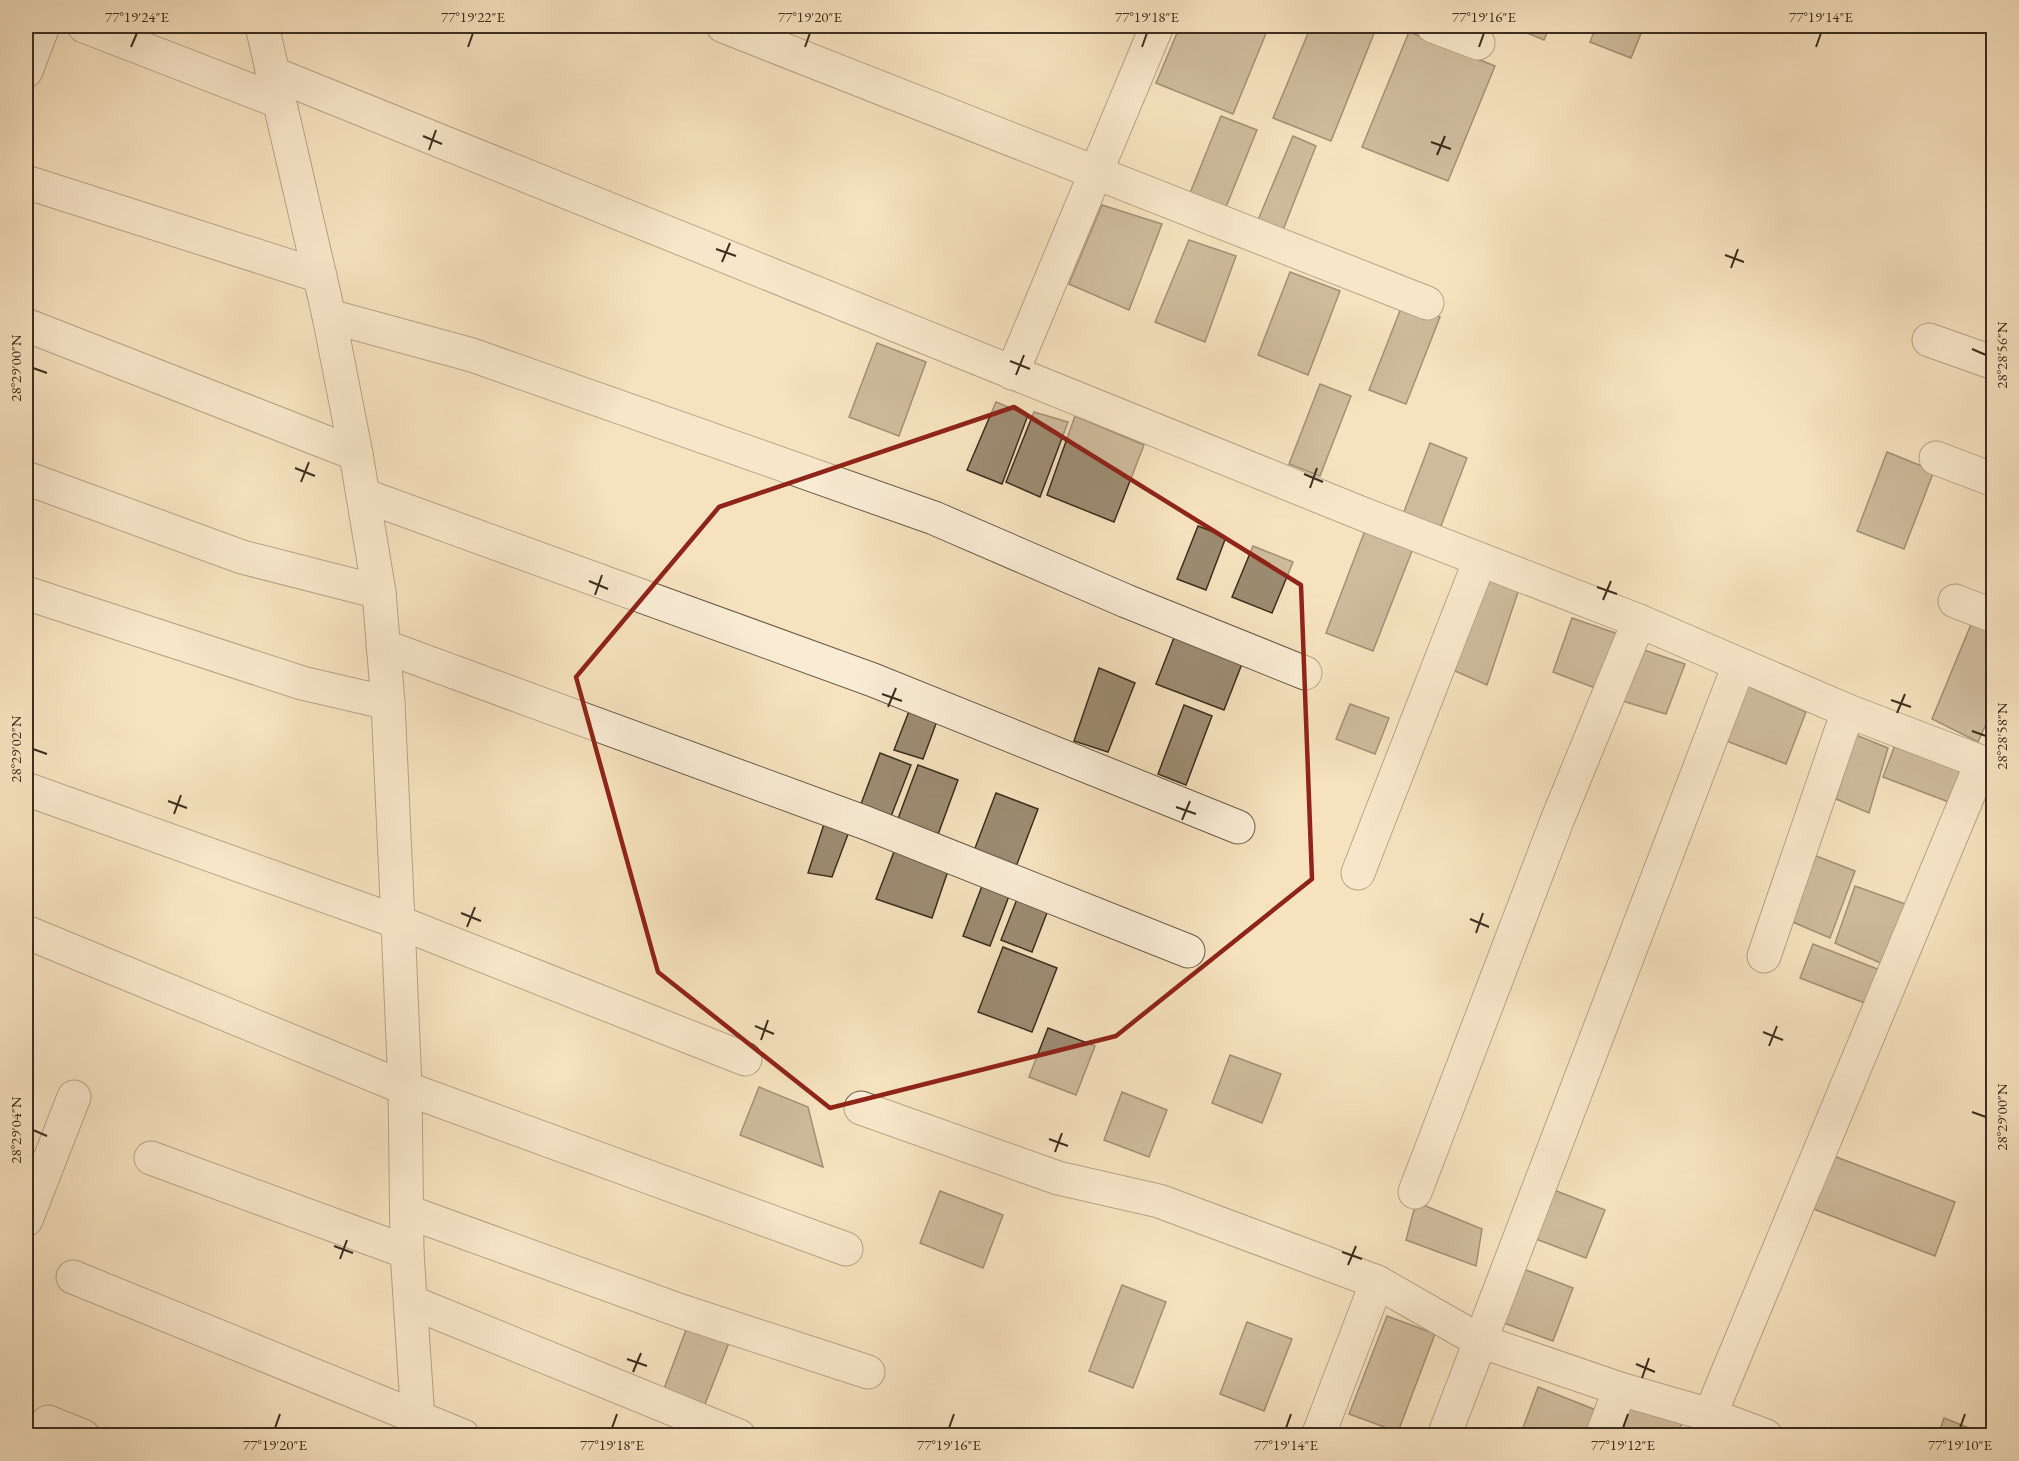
<svg xmlns="http://www.w3.org/2000/svg" width="2019" height="1461" font-family="'EB Garamond',serif">
  <style>
    .building { fill: #9d8c72; stroke: #3c2e1f; stroke-width: 1.5 }
    .lines { fill: none; stroke-linecap: round; stroke-linejoin: round }
    .minor-casing { stroke: #6a5b47; stroke-width: 35 }
    .minor { stroke: #f9ecd5; stroke-width: 33 }
    .marked { fill: none; stroke: #8f2418; stroke-width: 4.5; stroke-linejoin: round }
    .ticks { fill: none; stroke: #3c2e1f; stroke-width: 2 }
    .neatline { fill: none; stroke: #3c2e1f; stroke-width: 2 }
    .ticks-label { font-size: 15px; text-anchor: middle; fill: #3c2e1f }
  </style>
  <rect width="100%" height="100%" fill="#f6e2bf"/>
  <filter id="stains"><feTurbulence type="fractalNoise" baseFrequency=".00333" numOctaves="4"/><feColorMatrix values="0 0 0 0 .2 0 0 0 0 .09 0 0 0 0 .02 0 0 0 .5 -.17"/></filter>
  <radialGradient id="worn" r=".72"><stop offset=".6" stop-color="#630" stop-opacity="0"/><stop offset="1" stop-color="#630" stop-opacity=".3"/></radialGradient>
  <g class="building">
    <path d="M1180 26H1269L1233 114 1156 83Z"/>
    <path d="M1311 26H1377L1331 141 1273 118Z"/>
    <path d="M1510 26H1550L1544 40Z"/>
    <path d="M1596 26H1644L1631 58 1590 42Z"/>
    <path d="M1409 32 1495 66 1448 181 1362 147Z"/>
    <path d="M1221 116 1257 130 1226 207 1190 193Z"/>
    <path d="M1293 136 1316 146 1283 230 1258 220Z"/>
    <path d="M1102 205 1162 224 1129 310 1069 284Z"/>
    <path d="M1189 240 1236 256 1205 342 1155 322Z"/>
    <path d="M1290 272 1340 291 1308 375 1258 355Z"/>
    <path d="M1403 303 1440 317 1406 404 1369 390Z"/>
    <path d="M877 343 926 362 899 436 849 417Z"/>
    <path d="M1320 384 1351 396 1320 476 1289 464Z"/>
    <path d="M996 402 1028 415 1002 484 967 470Z"/>
    <path d="M1034 412 1068 422 1040 497 1006 482Z"/>
    <path d="M1075 416 1144 445 1114 522 1047 495Z"/>
    <path d="M1430 443 1467 458 1439 531 1402 517Z"/>
    <path d="M1887 452 1934 471 1904 549 1857 531Z"/>
    <path d="M1198 526 1226 537 1206 590 1177 579Z"/>
    <path d="M1366 528 1414 546 1373 651 1326 633Z"/>
    <path d="M1253 546 1293 562 1272 613 1232 597Z"/>
    <path d="M1994 561V581L1987 578Z"/>
    <path d="M1479 572 1519 589 1487 685 1446 667Z"/>
    <path d="M1572 618 1624 636 1603 691 1553 672Z"/>
    <path d="M1972 622 1994 630V706L1978 742 1932 719Z"/>
    <path d="M1177 630 1245 656 1224 710 1156 684Z"/>
    <path d="M1638 648 1685 664 1666 714 1619 700Z"/>
    <path d="M1099 668 1135 683 1108 752 1074 741Z"/>
    <path d="M1745 685 1806 712 1786 764 1724 740Z"/>
    <path d="M913 701 941 710 923 759 894 750Z"/>
    <path d="M1350 704 1389 718 1375 754 1336 739Z"/>
    <path d="M1184 705 1212 716 1186 785 1158 774Z"/>
    <path d="M1856 735 1888 748 1869 813 1836 799Z"/>
    <path d="M1895 745 1966 772 1954 804 1883 777Z"/>
    <path d="M880 753 911 765 888 824 858 812Z"/>
    <path d="M918 765 958 780 936 840 896 824Z"/>
    <path d="M996 793 1038 809 1014 872 972 856Z"/>
    <path d="M826 818 850 829 832 877 808 873Z"/>
    <path d="M897 844 951 862 932 918 876 899Z"/>
    <path d="M1806 852 1855 871 1830 938 1781 917Z"/>
    <path d="M1994 876V894L1987 892Z"/>
    <path d="M982 886 1009 896 990 946 963 936Z"/>
    <path d="M1855 886 1908 905 1885 965 1835 943Z"/>
    <path d="M1019 894 1050 905 1032 952 1001 940Z"/>
    <path d="M1813 944 1880 970 1867 1004 1800 978Z"/>
    <path d="M1003 947 1057 968 1032 1032 978 1012Z"/>
    <path d="M1048 1028 1095 1046 1076 1095 1029 1077Z"/>
    <path d="M1230 1055 1281 1074 1262 1123 1212 1103Z"/>
    <path d="M759 1087 808 1107 823 1167 740 1135Z"/>
    <path d="M1122 1092 1167 1110 1149 1157 1104 1140Z"/>
    <path d="M1831 1155 1955 1202 1935 1256 1811 1208Z"/>
    <path d="M1554 1190 1605 1210 1586 1258 1536 1239Z"/>
    <path d="M940 1191 1003 1215 983 1268 920 1243Z"/>
    <path d="M1416 1202 1482 1229 1476 1266 1406 1240Z"/>
    <path d="M1521 1268 1573 1288 1553 1341 1501 1322Z"/>
    <path d="M1122 1285 1166 1302 1133 1388 1089 1371Z"/>
    <path d="M1387 1316 1435 1334 1398 1432 1349 1414Z"/>
    <path d="M690 1319 732 1335 703 1409 662 1394Z"/>
    <path d="M1247 1322 1292 1339 1264 1411 1220 1394Z"/>
    <path d="M1538 1387 1596 1410 1586 1436H1520Z"/>
    <path d="M1626 1398 1683 1420 1677 1436H1611Z"/>
    <path d="M1944 1418 1989 1436H1938Z"/>
  </g>
  <g class="lines">
    <g class="minor-casing">
      <g id="minor">
        <path d="M84 26 278 101"/>
        <path d="M262 26 329 316 356 454 379 592 388 703 398 922 405 1088 407 1252 419 1436"/>
        <path d="M723 26 1427 303"/>
        <path d="M1433 26 1478 43"/>
        <path d="M26 71 43 26"/>
        <path d="M272 73 1363 514 1639 621 1848 711 1994 767"/>
        <path d="M26 182 320 276"/>
        <path d="M329 316 472 355 934 518 1126 601 1305 673"/>
        <path d="M26 325 356 454"/>
        <path d="M1929 340 1994 363"/>
        <path d="M1012 373 1157 26"/>
        <path d="M1936 458 1994 480"/>
        <path d="M26 478 242 557 379 592"/>
        <path d="M363 495 873 680 1238 827"/>
        <path d="M26 593 302 683 388 703"/>
        <path d="M1955 601 1994 616"/>
        <path d="M383 646 866 823 1188 951"/>
        <path d="M26 789 398 922 745 1059"/>
        <path d="M1358 873 1480 560"/>
        <path d="M26 932 405 1088 846 1249"/>
        <path d="M1764 956 1848 711"/>
        <path d="M861 1108 1058 1178 1159 1201 1377 1282 1480 1341 1620 1389 1710 1415 1766 1436"/>
        <path d="M151 1158 407 1252"/>
        <path d="M1415 1192 1558 818 1639 621"/>
        <path d="M408 1212 681 1311 868 1372"/>
        <path d="M26 1220 74 1097"/>
        <path d="M73 1277 463 1436"/>
        <path d="M411 1302 739 1436"/>
        <path d="M1710 1415 1982 762"/>
        <path d="M48 1422 83 1436"/>
        <path d="M1318 1436 1377 1282"/>
        <path d="M1444 1436 1739 665"/>
        <path d="M1602 1436 1620 1389"/>
      </g>
    </g>
    <use href="#minor" class="minor"/>
  </g>
  <path d="M0 0H2019V1461H0ZM1014 407 1301 585 1312 879 1116 1036 830 1108 658 972 576 677 719 507Z" fill="#f6e2bf" fill-opacity=".55" fill-rule="evenodd"/>
  <path class="marked" d="M1014 407 1301 585 1312 879 1116 1036 830 1108 658 972 576 677 719 507Z"/>
  <path class="ticks" d="M131 47 137 33M468 47 473 33M805 47 810 33M1142 47 1147 33M1479 47 1484 33M1816 47 1821 33M423 136 442 144M1431 142 1451 149M429 150 436 130M1437 155 1445 136M716 249 736 256M1725 255 1744 262M722 262 730 243M1731 268 1738 249M1972 349 1986 355M1010 361 1030 369M33 368 47 373M1016 375 1024 355M295 468 315 476M1304 474 1323 482M301 482 309 462M1310 488 1317 468M589 581 608 589M1597 587 1617 594M595 595 602 575M1603 600 1611 581M882 694 902 701M1891 700 1911 707M888 707 896 688M1897 713 1905 694M1972 731 1986 736M33 749 47 754M168 801 187 808M1176 807 1196 814M174 814 181 795M1182 820 1190 801M461 913 481 921M1470 919 1489 927M467 927 475 907M1476 933 1483 913M755 1026 774 1034M1763 1032 1783 1040M761 1040 768 1020M1769 1046 1777 1026M1972 1112 1986 1117M33 1130 47 1136M1049 1139 1068 1146M1055 1152 1062 1133M334 1246 353 1253M1342 1252 1362 1259M340 1259 347 1240M1348 1265 1356 1246M627 1359 647 1366M1636 1364 1655 1372M633 1372 641 1353M1642 1378 1649 1358M275 1428 280 1414M612 1428 617 1414M949 1428 954 1414M1286 1428 1291 1414M1623 1428 1628 1414M1960 1428 1965 1414"/>
  <rect width="2019" height="1461" fill="none" stroke="#f6e2bf" stroke-width="66"/>
  <rect x="33" y="33" width="1953" height="1395" class="neatline"/>
  <g class="ticks-label">
    <text x="137" y="22">77°19'24"E</text>
    <text x="473" y="22">77°19'22"E</text>
    <text x="810" y="22">77°19'20"E</text>
    <text x="1147" y="22">77°19'18"E</text>
    <text x="1484" y="22">77°19'16"E</text>
    <text x="1821" y="22">77°19'14"E</text>
    <text transform="translate(2002 355) rotate(-90)" y="5">28°28'56"N</text>
    <text transform="translate(16 368) rotate(-90)" y="5">28°29'00"N</text>
    <text transform="translate(2002 736) rotate(-90)" y="5">28°28'58"N</text>
    <text transform="translate(16 749) rotate(-90)" y="5">28°29'02"N</text>
    <text transform="translate(2002 1117) rotate(-90)" y="5">28°29'00"N</text>
    <text transform="translate(16 1130) rotate(-90)" y="5">28°29'04"N</text>
    <text x="275" y="1450">77°19'20"E</text>
    <text x="612" y="1450">77°19'18"E</text>
    <text x="949" y="1450">77°19'16"E</text>
    <text x="1286" y="1450">77°19'14"E</text>
    <text x="1623" y="1450">77°19'12"E</text>
    <text x="1960" y="1450">77°19'10"E</text>
  </g>
  <rect width="100%" height="100%" filter="url(#stains)"/>
  <rect width="100%" height="100%" fill="url(#worn)"/>
</svg>
